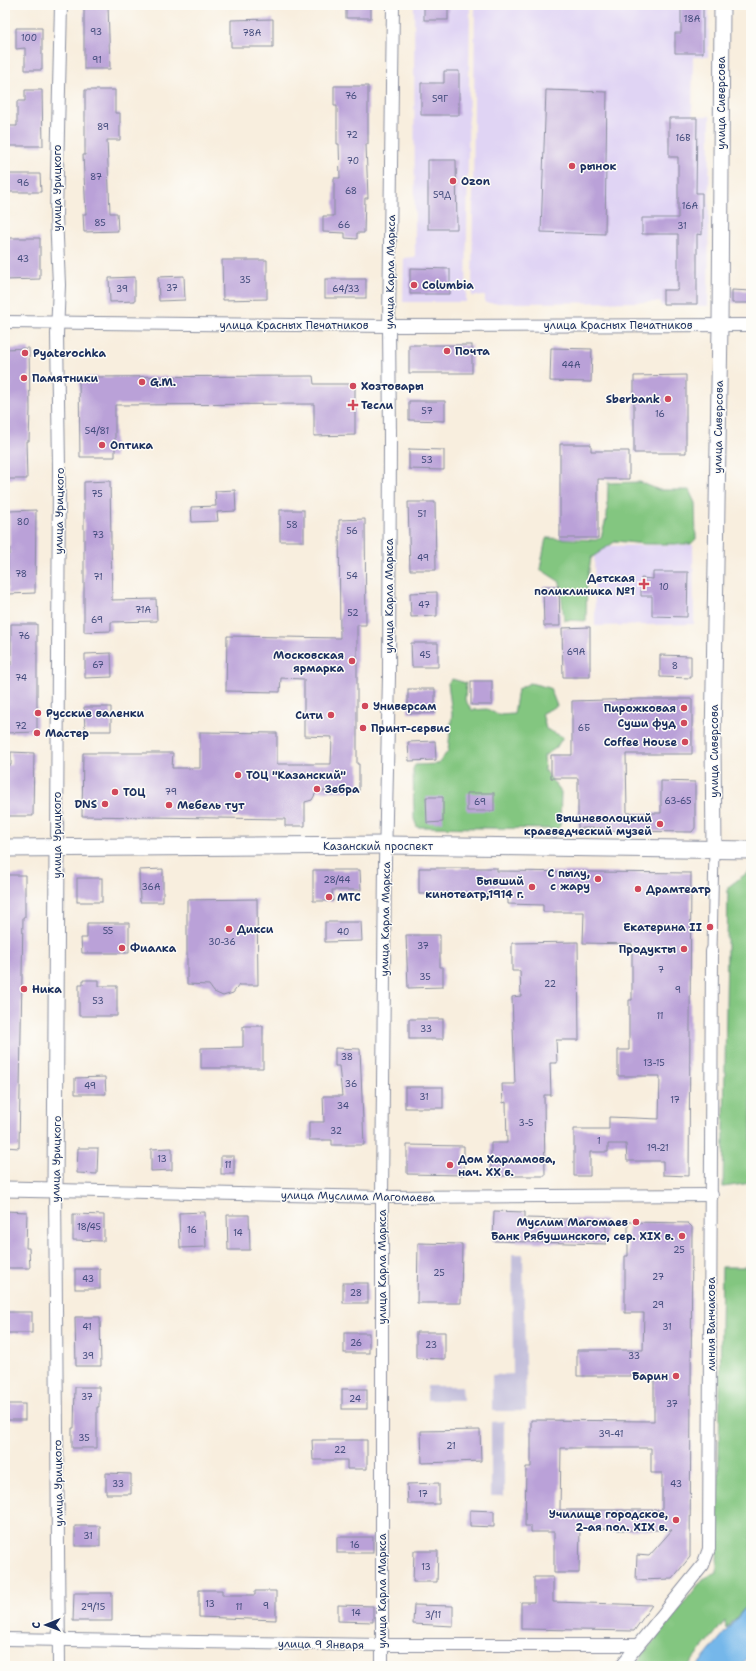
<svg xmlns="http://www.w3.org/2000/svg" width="756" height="1671" font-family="'Shantell Sans',sans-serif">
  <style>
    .built { fill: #e0d4f4 }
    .industrial { fill: #c4c0db }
    .green { fill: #83c680; stroke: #4f7a6f }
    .water { fill: #74b7ea; stroke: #4873a4 }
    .building { fill: #baa1d8; fill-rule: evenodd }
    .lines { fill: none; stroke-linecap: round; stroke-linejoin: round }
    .pedestrian-casing { stroke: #8a8e9e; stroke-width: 11 }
    .minor-casing { stroke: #8a8e9e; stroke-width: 14 }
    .tertiary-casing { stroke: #8a8e9e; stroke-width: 17 }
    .secondary-casing { stroke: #8a8e9e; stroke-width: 19 }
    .pedestrian { stroke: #fff; stroke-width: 9 }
    .minor { stroke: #fff; stroke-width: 12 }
    .tertiary { stroke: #fff; stroke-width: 15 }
    .secondary { stroke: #fff; stroke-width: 17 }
    .poi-dot { fill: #d1495b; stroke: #fdfcf7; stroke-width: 1.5 }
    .labels { text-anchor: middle; stroke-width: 3; stroke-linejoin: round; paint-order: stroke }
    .number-label { font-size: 9px; fill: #434c7c }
    .street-label { font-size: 11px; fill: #1b2f5e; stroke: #fdfcf7 }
    .poi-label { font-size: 11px; font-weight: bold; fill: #1b2f5e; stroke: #fdfcf7; text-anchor: start }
  </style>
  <rect width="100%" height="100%" fill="#fdfcf7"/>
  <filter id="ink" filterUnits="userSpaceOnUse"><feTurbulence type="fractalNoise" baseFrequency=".025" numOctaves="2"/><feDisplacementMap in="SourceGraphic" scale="8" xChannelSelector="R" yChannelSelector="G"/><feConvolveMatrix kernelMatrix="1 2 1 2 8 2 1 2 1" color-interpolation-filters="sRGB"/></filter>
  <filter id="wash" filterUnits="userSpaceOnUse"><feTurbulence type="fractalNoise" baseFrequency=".012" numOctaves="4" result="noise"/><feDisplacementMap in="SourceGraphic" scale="16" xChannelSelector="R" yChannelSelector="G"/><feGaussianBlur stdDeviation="0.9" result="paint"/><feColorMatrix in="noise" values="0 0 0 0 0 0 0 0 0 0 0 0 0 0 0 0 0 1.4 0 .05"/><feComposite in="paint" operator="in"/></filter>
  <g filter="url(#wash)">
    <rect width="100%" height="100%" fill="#f8eede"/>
    <g class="built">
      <path d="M414 5H470L466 302H403L404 258 415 257Z"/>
      <path d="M475 5H709L708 57H693L692 109 693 116H710L708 306H661V302L485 303V296H472Z"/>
      <path d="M693 545 694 624 595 626 594 546Z"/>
    </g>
    <g class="industrial">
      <path d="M512 1254H523L526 1411H492V1375L513 1374Z"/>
      <path d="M427 1386H462L463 1400H427Z"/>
      <path d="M504 1421V1496H491V1422Z"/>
    </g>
    <g class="green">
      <path d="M640 482 659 490H689L695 503 696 539 691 544H645L616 541 591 558 587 582 586 621 564 620 560 582 540 569 546 538 596 540 601 537 607 516 608 483Z"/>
      <path d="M452 679 466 683 465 700 472 710 487 709 499 715 514 714 518 689 530 683 550 688 557 706 542 713 546 729 563 737 556 748 544 756 545 771 561 792 560 826 557 829 417 827 414 819 413 769 415 765 438 764 448 751 452 714 448 683Z"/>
      <path d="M751 870V1183L723 1187 728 887Z"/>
      <path d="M722 1267H751V1601L726 1629 725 1621 688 1666H634L703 1579 717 1572Z"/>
    </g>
    <path class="water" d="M751 1601V1654L741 1666H697Z"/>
    <g id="blocks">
      <g class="building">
        <path d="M84 5H108L110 69H84Z"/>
        <rect x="346" y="5" width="25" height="13"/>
        <rect x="424" y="5" width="24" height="15"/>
        <path d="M681 5H703V53H675V33H681Z"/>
        <path d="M273 19V47H231V20Z"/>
        <path d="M16 28H42V70H25V48L16 49Z"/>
        <path d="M444 71H459V115H421V83H444Z"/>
        <path d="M334 86H368V144H366L368 198H365L364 233H357V239L345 238V233L323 232V216H334V178H340L339 144H337V106H334Z"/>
        <path d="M25 90H42L43 146H5V126H17V101H25Z"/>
        <path d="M85 90H115V113H120V140H107L110 213H117L118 231 84 232 83 214H86L83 155H85Z"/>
        <path d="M546 90 607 92 605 234 541 232Z"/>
        <path d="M669 118H697L696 193H702V235L697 234V304H663V290H678V234H642V218H678V157H669Z"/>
        <path d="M428 160H456L457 229H428Z"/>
        <path d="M6 174H40L41 192H6Z"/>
        <path d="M5 238H40V279L5 280Z"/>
        <path d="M222 260H267V299L223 300Z"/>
        <path d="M410 268 450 269V294H410Z"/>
        <path d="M184 276 185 300 159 301 158 277Z"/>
        <path d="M135 277V301L110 302 109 278Z"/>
        <rect x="325" y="279" width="41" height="19"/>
        <path d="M732 290 751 291V303H732Z"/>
        <rect x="409" y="345" width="63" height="28"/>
        <path d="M29 348 30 410 29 441H26L27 479H5V349Z"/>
        <path d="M551 348 592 349 591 382 550 381Z"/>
        <path d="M686 375V453H634V376Z"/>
        <path d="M313 376 314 384H355V435L314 436V404L115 405V457H80L79 377Z"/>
        <path d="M409 401H445V421L409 420Z"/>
        <path d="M560 444H591V451H629V479H598V538H560Z"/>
        <path d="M409 449 444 450V470L409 469Z"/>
        <path d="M110 481 112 600 156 599 157 621 111 622V631L84 632V482Z"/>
        <path d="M235 490 236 511 217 512 218 521 192 522 191 507 216 506 215 491Z"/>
        <path d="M408 502H435L436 570H410Z"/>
        <path d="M36 510 35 593 8 594V554H10L9 511Z"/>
        <rect x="280" y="510" width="24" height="31"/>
        <path d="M365 519 366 625H357V764H359V791H317L312 800 305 802V826H285V819L82 816 83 753H173L172 768H200V732L277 733V764H331L332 737 304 736V679L281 678 280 692 226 691 227 636 340 638 339 520Z"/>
        <path d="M653 572H688L687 617 652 616V596H641V578L653 579Z"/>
        <path d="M543 586H559L560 626H544Z"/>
        <path d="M437 592V616L411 617 410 593Z"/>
        <path d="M11 624H37V732L5 733V665H11Z"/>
        <path d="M590 627V677H563L562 628Z"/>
        <path d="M411 643H438V667H412Z"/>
        <path d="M111 653 112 677 85 678V654Z"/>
        <path d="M660 655 691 656V678L660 677Z"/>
        <rect x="471" y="681" width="21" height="24"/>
        <rect x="408" y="689" width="27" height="24"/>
        <path d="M640 699H692V754H626L627 813H661V781L695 782V828L692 832 603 831V828H578V778H551V755H572V701Z"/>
        <path d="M84 707H111V731H85Z"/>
        <path d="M435 741 436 760 409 761 408 742Z"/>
        <path d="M11 752 34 753 33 816H5V765H11Z"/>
        <rect x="467" y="793" width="27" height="18"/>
        <path d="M426 797H443V822L427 823Z"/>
        <path d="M419 868H497V871L691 873 689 1176 663 1175V1161H627L626 1144H608V1152H590V1176H574V1129H609V1117L659 1119 660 1076H618V1050H629V1000H632V944L583 943 584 912H543V905L508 904V894H419Z"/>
        <path d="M163 869V902H140L139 870Z"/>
        <path d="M313 870H360L361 890H332L333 901H313Z"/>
        <path d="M5 875H25V917H23L19 1148 5 1147Z"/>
        <rect x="77" y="878" width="25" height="24"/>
        <path d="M257 899 258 985H239L233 993 223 996 214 992 209 985 187 984V900Z"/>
        <path d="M325 922H361L362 941 325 942Z"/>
        <path d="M87 923H129V953H82L81 938H87Z"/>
        <path d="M406 935H440V967H443V987L408 988Z"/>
        <path d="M578 942 579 1040H556L557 1063H550L551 1095H544L545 1176H491V1143H507L506 1102 503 1103 502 1084H515L512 997 521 996 520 971H512V943Z"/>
        <path d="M83 980H99V986H117V1016H79V985H83Z"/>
        <rect x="409" y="1019" width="34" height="20"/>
        <path d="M243 1026H263V1068H201V1048L243 1047Z"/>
        <path d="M335 1048 360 1049 364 1145H332V1140H309V1122H324L323 1096H342L339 1066H335Z"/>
        <path d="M105 1077 106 1094H75V1078Z"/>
        <rect x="405" y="1087" width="38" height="21"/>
        <path d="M407 1145 464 1146V1175L407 1174Z"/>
        <path d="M78 1148H98L97 1174 77 1173Z"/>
        <path d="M172 1148V1170L151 1171V1149Z"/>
        <rect x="221" y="1156" width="13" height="18"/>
        <path d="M5 1211 27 1212 26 1248H29L30 1268H5Z"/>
        <path d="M494 1211 525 1212V1218L606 1220V1244L493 1241Z"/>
        <path d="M205 1212 206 1247 180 1248 179 1213Z"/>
        <path d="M73 1214 104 1215V1241L73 1240Z"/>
        <path d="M227 1215H249L250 1250H228Z"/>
        <path d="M628 1222 688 1223 692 1227 690 1557 672 1579 636 1580 637 1555 649 1556 672 1530H617V1529L580 1528 579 1573H554V1532H531V1526H525L526 1467H531V1420L654 1421V1376H577V1350H643L644 1313H625V1256H628ZM561 1448H651V1473H662V1510H560Z"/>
        <path d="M418 1243 462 1244 461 1303H417Z"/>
        <rect x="75" y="1269" width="25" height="20"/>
        <rect x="343" y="1283" width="25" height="20"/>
        <rect x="5" y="1312" width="27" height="21"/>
        <path d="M75 1317H100L101 1366H76Z"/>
        <path d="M416 1332H445V1359L416 1358Z"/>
        <rect x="344" y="1333" width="25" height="20"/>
        <path d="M75 1387H99V1407H97V1448H72V1428H74Z"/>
        <rect x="342" y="1389" width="25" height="20"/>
        <rect x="5" y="1404" width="20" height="16"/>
        <path d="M480 1430 481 1461 422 1463 421 1431Z"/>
        <path d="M312 1440H367V1469H347V1460H313Z"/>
        <path d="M106 1473 131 1474V1494H106Z"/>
        <path d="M439 1483V1504H408L407 1484Z"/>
        <path d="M470 1510 494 1511V1527L470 1526Z"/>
        <rect x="75" y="1526" width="25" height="20"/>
        <rect x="337" y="1537" width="36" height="16"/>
        <path d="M414 1551H438L437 1582H413Z"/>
        <path d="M534 1577H553V1602L652 1605 634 1631 521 1629V1602H534Z"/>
        <path d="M199 1590H222V1595H255V1591H276V1620L199 1617Z"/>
        <path d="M74 1593H112V1621H73Z"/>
        <path d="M338 1605 373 1606V1622L338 1621Z"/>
        <path d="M414 1605 453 1606V1626L413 1624Z"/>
      </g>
    </g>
  </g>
  <g filter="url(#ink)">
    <use href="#blocks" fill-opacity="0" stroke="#8a8e9e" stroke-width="1"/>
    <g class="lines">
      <g class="pedestrian-casing">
        <path id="pedestrian" d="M712 951 714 849"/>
      </g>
      <g class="minor-casing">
        <g id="minor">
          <path d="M5 322 389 326 751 325"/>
          <path d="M57 848 59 467 57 334 59 285 56 215 61 5"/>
          <path d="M5 1639 382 1645H638"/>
          <path d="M59 1666 55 1190 382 1197 712 1195"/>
          <path d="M382 1666V1197L385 862 389 676 390 438 389 326 393 5"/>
          <path d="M621 1666 703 1565 709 1549 712 951"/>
        </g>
      </g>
      <g class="tertiary-casing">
        <g id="tertiary">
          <path d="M714 849 713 743 720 326 722 5"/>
          <path d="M5 1189 55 1190 57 848"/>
        </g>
      </g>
      <g class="secondary-casing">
        <path id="secondary" d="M5 848 386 845 751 850"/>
      </g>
      <use href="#pedestrian" class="pedestrian"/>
      <use href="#minor" class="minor"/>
      <use href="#tertiary" class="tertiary"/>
      <use href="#secondary" class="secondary"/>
    </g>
  </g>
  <g class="poi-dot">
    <circle cx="572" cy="166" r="4"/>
    <circle cx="453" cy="181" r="4"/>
    <circle cx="414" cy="285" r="4"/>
    <circle cx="447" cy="351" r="4"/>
    <circle cx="25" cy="353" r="4"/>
    <circle cx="24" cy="378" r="4"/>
    <circle cx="142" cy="382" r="4"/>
    <circle cx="353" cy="386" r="4"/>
    <circle cx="668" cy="399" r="4"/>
    <path d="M351 399h4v4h4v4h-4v4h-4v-4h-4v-4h4z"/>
    <circle cx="102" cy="445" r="4"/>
    <path d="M642 578h4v4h4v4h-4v4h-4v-4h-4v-4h4z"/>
    <circle cx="352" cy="661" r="4"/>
    <circle cx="365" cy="706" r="4"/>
    <circle cx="684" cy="708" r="4"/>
    <circle cx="38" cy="713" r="4"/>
    <circle cx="331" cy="715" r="4"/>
    <circle cx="684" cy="723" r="4"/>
    <circle cx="363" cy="728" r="4"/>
    <circle cx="37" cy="733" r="4"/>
    <circle cx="685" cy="742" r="4"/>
    <circle cx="238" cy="775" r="4"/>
    <circle cx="317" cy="789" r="4"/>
    <circle cx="115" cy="792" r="4"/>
    <circle cx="105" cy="804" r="4"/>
    <circle cx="169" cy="805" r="4"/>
    <circle cx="660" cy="824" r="4"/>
    <circle cx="598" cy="879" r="4"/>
    <circle cx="532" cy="887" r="4"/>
    <circle cx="638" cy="889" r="4"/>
    <circle cx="329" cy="897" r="4"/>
    <circle cx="710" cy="927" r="4"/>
    <circle cx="229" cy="929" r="4"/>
    <circle cx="122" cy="948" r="4"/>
    <circle cx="684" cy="949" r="4"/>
    <circle cx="24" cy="989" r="4"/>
    <circle cx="450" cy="1165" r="4"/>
    <circle cx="636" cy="1222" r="4"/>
    <circle cx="682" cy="1236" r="4"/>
    <circle cx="676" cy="1376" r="4"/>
    <circle cx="676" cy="1520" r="4"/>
  </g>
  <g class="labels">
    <g class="number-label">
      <text x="692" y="22">18А</text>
      <text x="96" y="35">93</text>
      <text x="252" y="36">78А</text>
      <text x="29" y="41">100</text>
      <text x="97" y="63">91</text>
      <text x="351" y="99">76</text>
      <text x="440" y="102">59Г</text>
      <text x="103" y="130">89</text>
      <text x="352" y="138">72</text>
      <text x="683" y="141">16В</text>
      <text x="353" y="164">70</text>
      <text x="96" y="180">87</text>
      <text x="23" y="186">96</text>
      <text x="351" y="194">68</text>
      <text x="442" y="198">59Д</text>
      <text x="690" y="209">16А</text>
      <text x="100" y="226">85</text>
      <text x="344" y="228">66</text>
      <text x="682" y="229">31</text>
      <text x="23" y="262">43</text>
      <text x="245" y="283">35</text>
      <text x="172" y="291">37</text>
      <text x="122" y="292">39</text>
      <text x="346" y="292">64/33</text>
      <text x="571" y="368">44А</text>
      <text x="427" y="414">57</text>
      <text x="660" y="417">16</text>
      <text x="97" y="434">54/81</text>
      <text x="427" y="463">53</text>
      <text x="97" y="497">75</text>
      <text x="422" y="517">51</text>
      <text x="23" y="525">80</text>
      <text x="292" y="528">58</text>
      <text x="352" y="534">56</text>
      <text x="98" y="538">73</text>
      <text x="423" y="561">49</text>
      <text x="21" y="577">78</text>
      <text x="352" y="579">54</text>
      <text x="98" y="580">71</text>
      <text x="664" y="590">10</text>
      <text x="424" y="608">47</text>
      <text x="143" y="613">71А</text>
      <text x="353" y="616">52</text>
      <text x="97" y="623">69</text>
      <text x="24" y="639">76</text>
      <text x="576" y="655">69А</text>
      <text x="425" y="658">45</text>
      <text x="98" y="668">67</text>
      <text x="675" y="669">8</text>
      <text x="21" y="681">74</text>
      <text x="21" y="729">72</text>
      <text x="584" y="731">6Б</text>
      <text x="171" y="795">79</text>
      <text x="678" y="804">63-65</text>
      <text x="480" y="805">69</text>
      <text x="337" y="883">28/44</text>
      <text x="151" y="890">36А</text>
      <text x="108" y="934">55</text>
      <text x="343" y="935">40</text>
      <text x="222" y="945">30-36</text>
      <text x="423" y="949">37</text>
      <text x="661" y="973">7</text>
      <text x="425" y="980">35</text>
      <text x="550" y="987">22</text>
      <text x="678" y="993">9</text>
      <text x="98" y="1004">53</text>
      <text x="660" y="1019">11</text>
      <text x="426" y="1032">33</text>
      <text x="347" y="1060">38</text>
      <text x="654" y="1066">13-15</text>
      <text x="351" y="1087">36</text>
      <text x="90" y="1089">49</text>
      <text x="424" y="1100">31</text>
      <text x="675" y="1103">17</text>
      <text x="343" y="1109">34</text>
      <text x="526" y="1126">3-5</text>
      <text x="336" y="1134">32</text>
      <text x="599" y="1144">1</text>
      <text x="658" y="1151">19-21</text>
      <text x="162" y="1162">13</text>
      <text x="228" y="1168">11</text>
      <text x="89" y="1230">18/45</text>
      <text x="192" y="1233">16</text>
      <text x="238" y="1236">14</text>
      <text x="679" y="1253">25</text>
      <text x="439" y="1276">25</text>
      <text x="658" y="1280">27</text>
      <text x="88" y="1282">43</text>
      <text x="356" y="1296">28</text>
      <text x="658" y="1308">29</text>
      <text x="87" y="1330">41</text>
      <text x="667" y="1330">31</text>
      <text x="356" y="1346">26</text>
      <text x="431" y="1348">23</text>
      <text x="88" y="1359">39</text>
      <text x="634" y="1359">33</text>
      <text x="87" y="1400">37</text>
      <text x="355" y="1402">24</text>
      <text x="672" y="1407">37</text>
      <text x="611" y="1437">39-41</text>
      <text x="84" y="1441">35</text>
      <text x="451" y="1449">21</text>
      <text x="340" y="1453">22</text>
      <text x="118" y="1487">33</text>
      <text x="676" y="1487">43</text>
      <text x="423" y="1497">17</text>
      <text x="88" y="1539">31</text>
      <text x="355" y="1548">16</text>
      <text x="426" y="1570">13</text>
      <text x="210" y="1607">13</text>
      <text x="266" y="1609">9</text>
      <text x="93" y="1610">29/15</text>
      <text x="239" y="1610">11</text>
      <text x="356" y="1616">14</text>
      <text x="433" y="1618">3/11</text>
    </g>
    <g class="street-label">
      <text transform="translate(721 103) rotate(-90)" y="4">улица Сиверсова</text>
      <text transform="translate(57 188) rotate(-90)" y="4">улица Урицкого</text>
      <text transform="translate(390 272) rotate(-89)" y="4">улица Карла Маркса</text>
      <text x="294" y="329">улица Красных Печатников</text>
      <text x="618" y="329">улица Красных Печатников</text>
      <text transform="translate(718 427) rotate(-89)" y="4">улица Сиверсова</text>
      <text transform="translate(59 511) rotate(-89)" y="4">улица Урицкого</text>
      <text transform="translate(389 596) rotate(-90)" y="4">улица Карла Маркса</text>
      <text transform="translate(714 751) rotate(-90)" y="4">улица Сиверсова</text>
      <text transform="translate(57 835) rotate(-90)" y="4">улица Урицкого</text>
      <text x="378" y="850">Казанский проспект</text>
      <text transform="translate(385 919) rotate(-89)" y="4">улица Карла Маркса</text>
      <text transform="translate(56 1159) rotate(-89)" y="4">улица Урицкого</text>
      <text transform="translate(358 1196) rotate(1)" y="4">улица Муслима Магомаева</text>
      <text transform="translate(382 1267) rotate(-90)" y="4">улица Карла Маркса</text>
      <text transform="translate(711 1324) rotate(-90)" y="4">линия Ванчакова</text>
      <text transform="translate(58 1483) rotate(-91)" y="4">улица Урицкого</text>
      <text transform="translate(382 1591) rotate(-90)" y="4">улица Карла Маркса</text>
      <text transform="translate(321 1644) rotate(1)" y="4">улица 9 Января</text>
    </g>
    <g class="poi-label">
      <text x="580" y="170">рынок</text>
      <text x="461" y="185">Ozon</text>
      <text x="422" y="289">Columbia</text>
      <text x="455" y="355">Почта</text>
      <text x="33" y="357">Pyaterochka</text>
      <text x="32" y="382">Памятники</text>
      <text x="150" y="386">G.M.</text>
      <text x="361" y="390">Хозтовары</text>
      <text x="660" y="403" text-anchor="end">Sberbank</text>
      <text x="361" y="409">Тесли</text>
      <text x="110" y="449">Оптика</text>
      <text x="635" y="582" text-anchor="end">Детская<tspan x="635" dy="13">поликлиника №1</tspan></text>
      <text x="344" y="659" text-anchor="end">Московская<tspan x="344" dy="13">ярмарка</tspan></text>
      <text x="373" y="710">Универсам</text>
      <text x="676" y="712" text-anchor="end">Пирожковая</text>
      <text x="46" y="717">Русские валенки</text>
      <text x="323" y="719" text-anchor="end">Сити</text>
      <text x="676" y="727" text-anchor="end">Суши фуд</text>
      <text x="371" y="732">Принт-сервис</text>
      <text x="45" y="737">Мастер</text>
      <text x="677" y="746" text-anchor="end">Coffee House</text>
      <text x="246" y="779">ТОЦ "Казанский"</text>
      <text x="325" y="793">Зебра</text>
      <text x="123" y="796">ТОЦ</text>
      <text x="97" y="808" text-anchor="end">DNS</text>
      <text x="177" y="809">Мебель тут</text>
      <text x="652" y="822" text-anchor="end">Вышневолоцкий<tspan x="652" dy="13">краеведческий музей</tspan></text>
      <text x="590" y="877" text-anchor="end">С пылу,<tspan x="590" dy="13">с жару</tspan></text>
      <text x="524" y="885" text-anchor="end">Бывший<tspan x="524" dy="13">кинотеатр,1914 г.</tspan></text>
      <text x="646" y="893">Драмтеатр</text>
      <text x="337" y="901">МТС</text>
      <text x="702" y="931" text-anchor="end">Екатерина II</text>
      <text x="237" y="933">Дикси</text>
      <text x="130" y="952">Фиалка</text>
      <text x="676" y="953" text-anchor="end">Продукты</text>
      <text x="32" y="993">Ника</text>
      <text x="458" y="1163">Дом Харламова,<tspan x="458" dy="13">нач. XX в.</tspan></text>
      <text x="628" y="1226" text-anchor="end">Муслим Магомаев</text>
      <text x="674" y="1240" text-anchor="end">Банк Рябушинского, сер. XIX в.</text>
      <text x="668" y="1380" text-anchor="end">Барин</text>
      <text x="668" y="1518" text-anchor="end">Училище городское,<tspan x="668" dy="13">2-ая пол. XIX в.</tspan></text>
    </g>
  </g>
  <rect width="756" height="1671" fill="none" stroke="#fdfcf7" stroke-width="20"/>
  <g transform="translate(46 1625) rotate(269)" stroke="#fdfcf7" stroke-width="3" paint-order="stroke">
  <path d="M0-3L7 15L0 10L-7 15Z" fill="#1b2f5e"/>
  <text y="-6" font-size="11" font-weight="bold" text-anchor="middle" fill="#1b2f5e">С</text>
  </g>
</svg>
